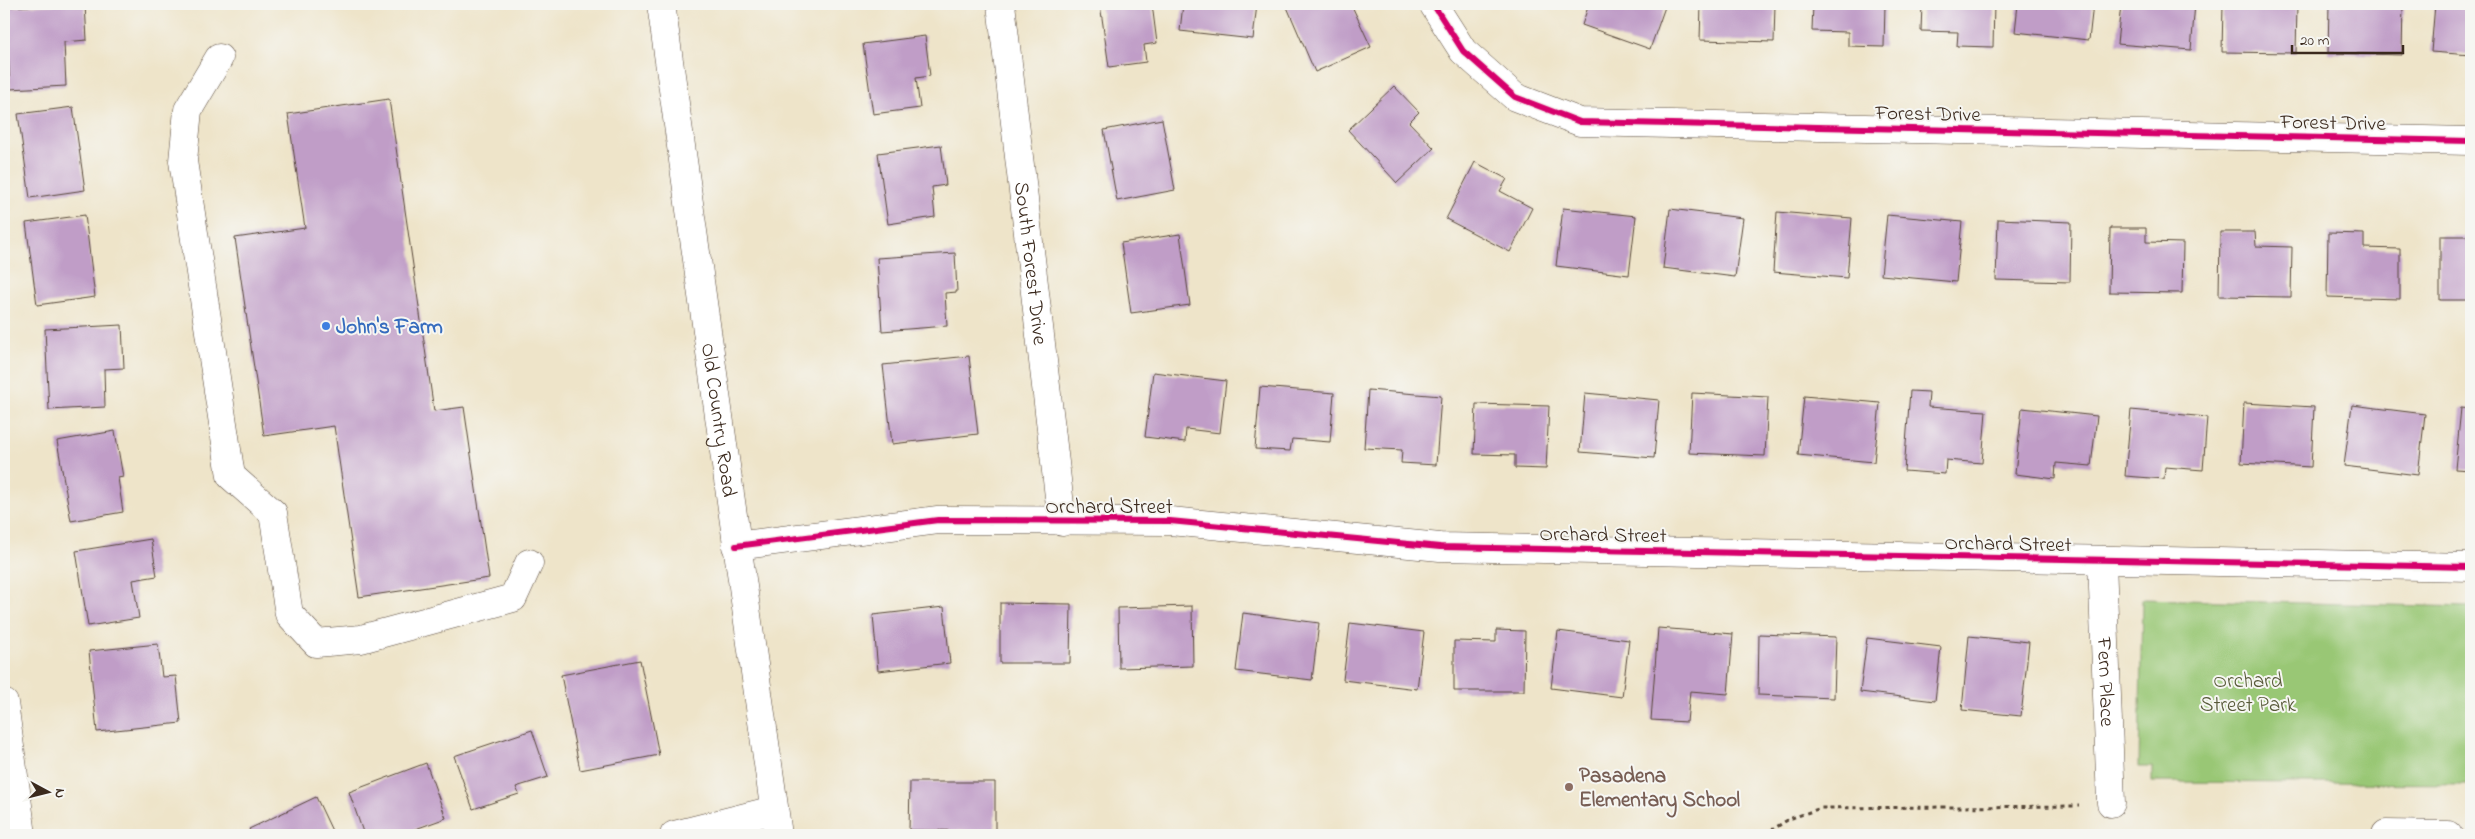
<svg xmlns="http://www.w3.org/2000/svg" width="2475" height="839" font-family="'Indie Flower',sans-serif">
  <style>
    .green { fill: #99c775; stroke: #6a784a }
    .building { fill: #c09dc7 }
    .lines { fill: none; stroke-linecap: round; stroke-linejoin: round }
    .minor-casing { stroke: #564638; stroke-width: 29 }
    .major-casing { stroke: #564638; stroke-width: 29 }
    .path { stroke: #564638; stroke-width: 3; stroke-dasharray: 4 4; stroke-linecap: butt }
    .minor { stroke: #fff; stroke-width: 28 }
    .major { stroke: #fff; stroke-width: 28 }
    .cycleway-casing { stroke: #f6f6f2; stroke-width: 9 }
    .cycleway { stroke: #d6006c; stroke-width: 6 }
    .shop-dot { fill: #3f7fe0; stroke: #f6f6f2; stroke-width: 2 }
    .education-dot { fill: #8d6e63; stroke: #f6f6f2; stroke-width: 2 }
    .labels { text-anchor: middle; stroke-width: 4; stroke-linejoin: round; paint-order: stroke }
    .street-label { font-size: 21px; fill: #3b2a1e; stroke: #f6f6f2 }
    .shop-label { font-size: 21px; font-weight: bold; fill: #366cbe; stroke: #f6f6f2; text-anchor: start }
    .park-label { font-size: 21px; fill: #575938; stroke: #f6f6f2 }
    .education-label { font-size: 21px; font-weight: bold; fill: #785e54; stroke: #f6f6f2; text-anchor: start }
  </style>
  <rect width="100%" height="100%" fill="#f6f6f2"/>
  <filter id="ink" filterUnits="userSpaceOnUse"><feTurbulence type="fractalNoise" baseFrequency=".02" numOctaves="2"/><feDisplacementMap in="SourceGraphic" scale="10" xChannelSelector="R" yChannelSelector="G"/><feConvolveMatrix kernelMatrix="1 2 1 2 8 2 1 2 1" color-interpolation-filters="sRGB"/></filter>
  <filter id="wash" filterUnits="userSpaceOnUse"><feTurbulence type="fractalNoise" baseFrequency=".0096" numOctaves="4" result="noise"/><feDisplacementMap in="SourceGraphic" scale="20" xChannelSelector="R" yChannelSelector="G"/><feGaussianBlur stdDeviation="1.12" result="paint"/><feColorMatrix in="noise" values="0 0 0 0 0 0 0 0 0 0 0 0 0 0 0 0 0 1.4 0 .05"/><feComposite in="paint" operator="in"/></filter>
  <g filter="url(#wash)">
    <rect width="100%" height="100%" fill="#eee4c9"/>
    <path class="green" d="M2142 599 2471 607V784L2152 782V767H2139Z"/>
    <g id="blocks">
      <g class="building">
        <path d="M71 4H85L87 40 64 42 66 86 10 89 6 7Z"/>
        <path d="M1100 4H1152L1157 43 1144 45 1146 62 1109 67Z"/>
        <path d="M1183 4H1257L1253 39 1180 31Z"/>
        <path d="M1293 4H1351L1371 47 1315 72 1287 7Z"/>
        <path d="M1589 4H1666L1650 49 1582 25Z"/>
        <path d="M1701 4H1775L1774 42 1700 40Z"/>
        <path d="M1813 4H1885L1884 47 1848 46V32L1812 31Z"/>
        <path d="M1922 4H1994L1993 47 1957 46 1958 32 1921 31Z"/>
        <path d="M2018 4H2093L2089 40 2015 32Z"/>
        <path d="M2121 4H2195L2191 50 2117 44Z"/>
        <path d="M2223 4H2297L2296 53 2222 52Z"/>
        <path d="M2329 4H2403L2402 55 2328 53Z"/>
        <path d="M2435 4H2471V55L2431 52Z"/>
        <path d="M925 36 930 76 916 78 920 108 873 114 863 44Z"/>
        <path d="M1394 86 1419 112 1409 122 1434 148 1397 183 1348 130Z"/>
        <path d="M389 99 434 411 464 407 489 578 359 597 334 426 264 436 235 238 305 228 288 114Z"/>
        <path d="M73 107 85 190 30 198 18 114Z"/>
        <path d="M1162 119 1175 190 1117 201 1104 130Z"/>
        <path d="M941 145 946 185 932 187 935 217 888 224 878 153Z"/>
        <path d="M1475 162 1507 179 1500 191 1532 208 1510 252 1446 219Z"/>
        <path d="M1563 208 1636 216 1629 275 1556 266Z"/>
        <path d="M1670 209 1743 218 1735 277 1663 268Z"/>
        <path d="M1777 212 1852 218 1847 278 1773 272Z"/>
        <path d="M85 215 95 297 37 305 26 223Z"/>
        <path d="M1887 215 1962 222 1956 282 1881 275Z"/>
        <path d="M1998 219 2071 222 2070 282 1996 280Z"/>
        <path d="M2110 228H2146V242L2183 243 2182 293 2109 292Z"/>
        <path d="M2220 232H2255L2256 246 2292 247 2291 297 2219 296Z"/>
        <path d="M2328 233 2364 234V248L2400 249V299L2327 297Z"/>
        <path d="M1180 234 1190 305 1131 313 1121 243Z"/>
        <rect x="2440" y="236" width="31" height="64"/>
        <path d="M955 253 957 292 945 293 947 326 882 331 877 258Z"/>
        <path d="M122 325 124 368 104 369 105 407 49 410 45 329Z"/>
        <path d="M969 356 978 434 892 444 883 365Z"/>
        <path d="M1153 372 1226 381 1220 433 1186 429 1185 442 1145 437Z"/>
        <path d="M1260 387 1334 393 1330 442 1292 439 1290 451 1255 449Z"/>
        <path d="M1368 390 1441 396 1436 465 1401 463 1402 450 1364 448Z"/>
        <path d="M1910 391 1929 392 1928 407 1986 411 1982 463 1946 460 1945 474 1904 471Z"/>
        <path d="M1585 393 1659 400 1654 458 1580 452Z"/>
        <path d="M1692 393 1768 397 1765 456 1689 453Z"/>
        <path d="M1804 396 1880 403 1874 462 1798 455Z"/>
        <path d="M2244 403 2314 407 2311 467 2241 463Z"/>
        <path d="M1476 404 1549 406 1546 469 1515 468V455L1474 454Z"/>
        <path d="M2352 405 2425 414 2418 475 2344 466Z"/>
        <path d="M2022 408 2097 416 2091 466 2056 463 2055 479 2015 474Z"/>
        <path d="M2461 408 2471 409V470L2455 469Z"/>
        <path d="M2131 410 2207 417 2203 470 2165 467 2164 479 2125 476Z"/>
        <path d="M115 431 123 477 118 478 123 512 71 521 57 441Z"/>
        <path d="M151 539 157 576 133 580 139 618 88 626 76 551Z"/>
        <path d="M1000 603 1071 604 1070 663H1000Z"/>
        <path d="M1192 606 1193 666 1119 668 1118 608Z"/>
        <path d="M944 607 950 663 878 671 873 615Z"/>
        <path d="M1243 613 1319 623 1312 680 1236 671Z"/>
        <path d="M1350 623 1424 632 1417 689 1343 680Z"/>
        <path d="M1658 628 1733 634 1728 694 1690 691 1687 722 1651 720Z"/>
        <path d="M1496 630 1525 631 1524 691H1454V641L1496 642Z"/>
        <path d="M1558 631 1629 640 1622 697 1551 688Z"/>
        <path d="M1759 634 1836 637 1834 698 1758 695Z"/>
        <path d="M1969 636 2029 642 2021 716 1962 710Z"/>
        <path d="M1867 638 1941 647 1935 701 1860 692Z"/>
        <path d="M158 644 162 677 176 676 181 723 97 732 89 651Z"/>
        <path d="M640 660 659 755 580 770 561 675Z"/>
        <path d="M532 730 548 777 516 787 519 794 473 809 454 756Z"/>
        <path d="M426 763 446 818 399 835H364L349 792Z"/>
        <path d="M910 782H995V831L909 830Z"/>
        <path d="M316 797 334 835H252L249 829Z"/>
      </g>
    </g>
  </g>
  <g filter="url(#ink)">
    <use href="#blocks" fill-opacity="0" stroke="#564638" stroke-width="1"/>
    <g class="lines">
      <g class="minor-casing">
        <g id="minor">
          <path id="s1" d="M1001 4 1062 522"/>
          <path d="M1433 4 1463 51 1515 97 1580 122 2471 141"/>
          <path d="M219 58 188 110 183 161 231 476 273 513 289 614 316 643 361 639 513 598 529 563"/>
          <path d="M736 546 938 520 1170 521 1440 547 2471 567"/>
          <path id="s2" d="M2102 561 2111 803"/>
          <path d="M4 703 22 835"/>
          <path d="M2386 834 2448 835"/>
          <path d="M674 835 774 810"/>
        </g>
      </g>
      <g class="major-casing">
        <g id="major">
          <path id="s3" d="M661 4 778 835"/>
        </g>
      </g>
      <path class="path" d="M1764 835 1789 819 1821 808 2079 806"/>
      <use href="#minor" class="minor"/>
      <use href="#major" class="major"/>
      <g class="cycleway-casing">
        <g id="cycleway">
          <path d="M1433 4 1463 51 1515 97 1580 122 2471 141"/>
          <path d="M736 546 938 520 1170 521 1440 547 2471 567"/>
        </g>
      </g>
      <use href="#cycleway" class="cycleway"/>
    </g>
  </g>
  <circle class="shop-dot" cx="326" cy="326" r="5"/>
  <circle class="education-dot" cx="1569" cy="787" r="5"/>
  <g class="labels">
    <g class="street-label">
      <text transform="translate(1928 113) rotate(1)" y="7">Forest Drive</text>
      <text transform="translate(2333 122) rotate(1)" y="7">Forest Drive</text>
      <text dy="7" stroke="none"><textPath href="#s1" startOffset="261">South Forest Drive</textPath></text>
      <text dy="7" stroke="none"><textPath href="#s3" startOffset="420">Old Country Road</textPath></text>
      <text x="1109" y="513">Orchard Street</text>
      <text transform="translate(1603 534) rotate(1)" y="7">Orchard Street</text>
      <text transform="translate(2008 543) rotate(1)" y="7">Orchard Street</text>
      <text dy="7" stroke="none"><textPath href="#s2" startOffset="121">Fern Place</textPath></text>
    </g>
    <g class="shop-label">
      <text x="336" y="333">John's Farm</text>
    </g>
    <g class="park-label">
      <text x="2248" y="687">Orchard<tspan x="2248" dy="24">Street Park</tspan></text>
    </g>
    <g class="education-label">
      <text x="1579" y="782">Pasadena<tspan x="1579" dy="24">Elementary School</tspan></text>
    </g>
  </g>
  <rect width="2475" height="839" fill="none" stroke="#f6f6f2" stroke-width="20"/>
  <g transform="translate(48 792) rotate(97)" stroke="#f6f6f2" stroke-width="4" paint-order="stroke">
  <path d="M0-4L9 19L0 12L-9 19Z" fill="#3b2a1e"/>
  <text y="-8" font-size="14" font-weight="bold" text-anchor="middle" fill="#3b2a1e">N</text>
  </g>
  <path d="M2292 45v8h111v-8" fill="none" stroke="#3b2a1e" stroke-width="2.5"/>
  <text x="2300" y="45" font-size="15" fill="#3b2a1e" stroke="#f6f6f2" stroke-width="4" paint-order="stroke">20 m</text>
</svg>
